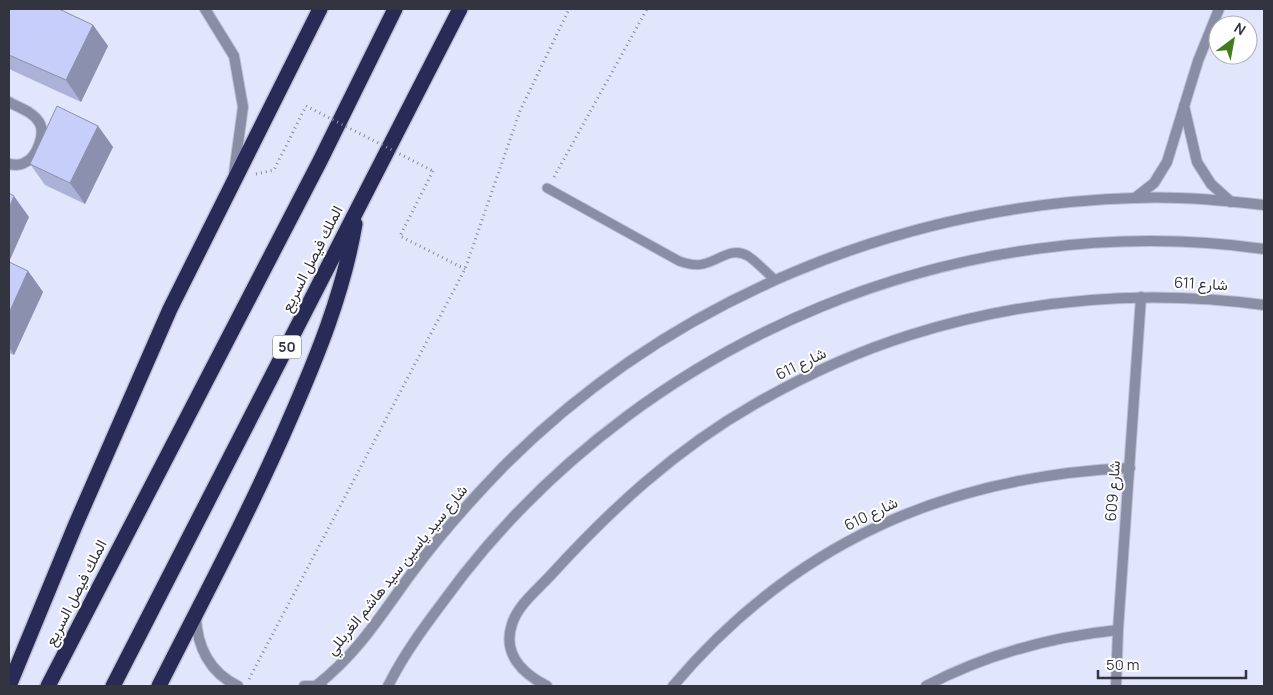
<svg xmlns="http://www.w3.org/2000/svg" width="1273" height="695" font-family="Manrope,Vazirmatn,sans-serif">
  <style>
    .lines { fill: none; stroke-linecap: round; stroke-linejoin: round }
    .service-casing { stroke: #bfc2d7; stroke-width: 11 }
    .minor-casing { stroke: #bfc2d7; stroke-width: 12 }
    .tertiary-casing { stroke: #bfc2d7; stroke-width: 12 }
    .motorway-casing { stroke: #bfc2d7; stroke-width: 18 }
    .path { stroke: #878a9b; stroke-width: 3; stroke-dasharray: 1 4; stroke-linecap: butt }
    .service { stroke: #8a8ea5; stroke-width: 9 }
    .minor { stroke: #8a8ea5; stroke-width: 10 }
    .tertiary { stroke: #8a8ea5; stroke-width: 10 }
    .motorway { stroke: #282b56; stroke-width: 15 }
    .path-bridge { stroke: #878a9b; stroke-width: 3; stroke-dasharray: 1 4; stroke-linecap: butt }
    .wall { fill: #abb1d7 }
    .shaded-wall { fill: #8b90af }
    .building { fill: #c7cefa; stroke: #8b90af }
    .labels { text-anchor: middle; stroke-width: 4; stroke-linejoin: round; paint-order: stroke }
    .shield { fill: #fff; stroke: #707179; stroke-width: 1 }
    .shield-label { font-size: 14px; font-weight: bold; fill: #32343f }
    .street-label { font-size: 15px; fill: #32343f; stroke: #fff }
  </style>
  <rect width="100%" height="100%" fill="#e2e6fd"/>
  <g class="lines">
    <g class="service-casing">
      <path id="service" d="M547 188 679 261C687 264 695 266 703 264 719 261 731 246 748 256 757 262 766 272 775 280"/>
    </g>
    <g class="minor-casing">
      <g id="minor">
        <path d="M9 102C19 108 32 111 39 122 46 133 37 158 24 163 19 166 14 165 9 164"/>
        <path d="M1184 106 1197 162 1211 184 1231 202"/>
        <path d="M1135 198 1154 183 1167 162 1198 61 1219 9"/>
        <path d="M547 686C523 674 502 654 512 624 518 605 537 590 550 576 611 509 676 449 755 404 804 376 856 352 910 335 1025 299 1145 289 1264 305"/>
        <path d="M673 686C793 544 945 476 1130 468"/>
        <path d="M926 686C987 654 1049 637 1118 630"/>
        <path d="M1116 686 1118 630 1141 297"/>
      </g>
    </g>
    <g class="tertiary-casing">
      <g id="tertiary">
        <path d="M205 9 234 56 243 107 234 173"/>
        <path d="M196 617C197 647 210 673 238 686"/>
        <path d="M317 685C358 653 381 615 411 574 439 536 470 501 503 467 669 300 899 205 1135 198 1178 196 1221 200 1264 205"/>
        <path d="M304 686H322"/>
        <path d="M388 686C408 646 437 610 464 574 652 336 963 207 1264 249"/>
      </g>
    </g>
    <g class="motorway-casing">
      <g id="motorway">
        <path d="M9 686 75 526 170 309 320 9"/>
        <path d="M48 686 320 161 395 9"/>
        <path d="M113 686 460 9"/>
        <path d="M159 686C203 599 250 511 289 421 317 357 343 294 355 224"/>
      </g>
    </g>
    <g class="path">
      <path d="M433 171 400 236 465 269"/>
      <path d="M256 174 274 170 306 106"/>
      <path d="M554 177 647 9"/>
      <path d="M249 679 465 269 520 111 569 9"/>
    </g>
    <use href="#service" class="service"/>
    <use href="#minor" class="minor"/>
    <use href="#tertiary" class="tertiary"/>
    <use href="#motorway" class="motorway"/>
    <path class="path-bridge" d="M306 106 433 171"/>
  </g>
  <g class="wall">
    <path d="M9 9 93 25 108 46 81 102 9 69Z"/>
    <path d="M98 126 113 147 85 204 45 185 30 164Z"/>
    <path d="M9 262 28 271 43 292 14 355 9 353Z"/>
  </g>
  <g class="shaded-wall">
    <path d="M93 25 108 46 81 102 66 80Z"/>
    <path d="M98 126 113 147 85 204 70 183Z"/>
    <path d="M14 196 29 217 9 262V208Z"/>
    <path d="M28 271 43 292 14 355 9 347V313Z"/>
  </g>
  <g class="building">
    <path d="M9 9H59L93 25 66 80 9 55Z"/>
    <path d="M57 106 98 126 70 183 30 164Z"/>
    <path d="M9 193 14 196 9 208Z"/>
    <path d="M9 262 28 271 9 313Z"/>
  </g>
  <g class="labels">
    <rect class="shield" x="273" y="335.5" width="28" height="23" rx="4"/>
    <g class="shield-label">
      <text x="287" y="352">50</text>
    </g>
    <g class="street-label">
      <text transform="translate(312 259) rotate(-63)" y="5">الملك فيصل السريع</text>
      <text transform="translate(1201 284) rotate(3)" y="5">شارع 611</text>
      <text transform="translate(801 364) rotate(-26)" y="5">شارع 611</text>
      <text transform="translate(1113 491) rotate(-86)" y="5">شارع 609</text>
      <text transform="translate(871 514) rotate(-26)" y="5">شارع 610</text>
      <text transform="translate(397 570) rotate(-51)" y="5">شارع سيد ياسين سيد هاشم الغربللي</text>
      <text transform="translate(76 593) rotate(-63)" y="5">الملك فيصل السريع</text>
    </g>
  </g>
  <rect width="1273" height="695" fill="none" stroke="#32343f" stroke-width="20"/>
  <g transform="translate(1233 40) rotate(32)"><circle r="24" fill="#ffffff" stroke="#adaeb2"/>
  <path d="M0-4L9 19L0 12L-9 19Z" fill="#417e1b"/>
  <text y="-8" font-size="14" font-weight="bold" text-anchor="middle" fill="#32343f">N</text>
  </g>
  <path d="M1098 670v8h148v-8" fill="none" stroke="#32343f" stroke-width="2.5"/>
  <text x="1106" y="670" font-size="15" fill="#32343f" stroke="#ffffff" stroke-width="4" paint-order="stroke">50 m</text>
</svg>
